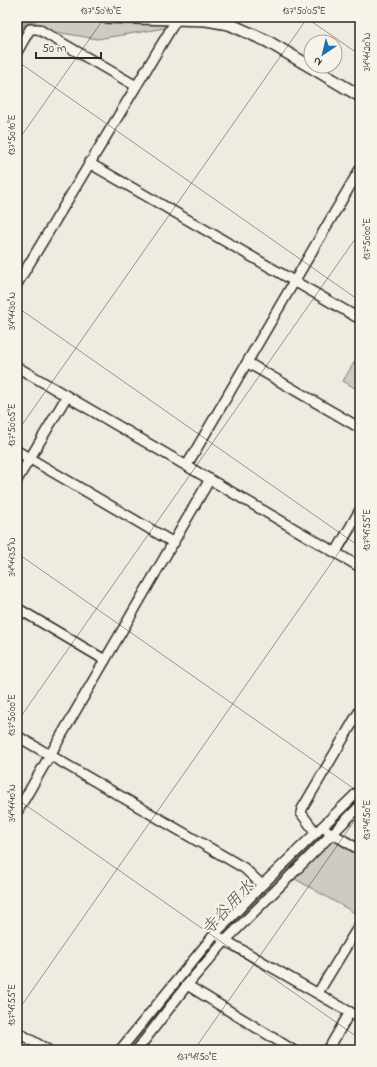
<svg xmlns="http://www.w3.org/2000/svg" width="377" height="1067" font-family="'Indie Flower','Klee One',sans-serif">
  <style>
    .green { fill: #cfcbc2; stroke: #7d7b76 }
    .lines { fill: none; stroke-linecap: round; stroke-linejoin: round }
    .river { stroke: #a4a29a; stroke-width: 16 }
    .minor-casing { stroke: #2b2b2b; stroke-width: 12 }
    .major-casing { stroke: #2b2b2b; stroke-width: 14 }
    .minor { stroke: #f7f3e8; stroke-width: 9 }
    .major { stroke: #f7f3e8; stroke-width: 11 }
    .ticks { fill: none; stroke: #2b2b2b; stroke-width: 1; stroke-opacity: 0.45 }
    .labels { text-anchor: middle; stroke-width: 4; stroke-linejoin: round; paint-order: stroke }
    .water-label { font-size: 17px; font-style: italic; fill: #555552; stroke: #f7f3e8 }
    .neatline { fill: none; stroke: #2b2b2b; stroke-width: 1.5 }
    .ticks-label { font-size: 10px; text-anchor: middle; fill: #2b2b2b }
  </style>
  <rect width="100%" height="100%" fill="#efebe0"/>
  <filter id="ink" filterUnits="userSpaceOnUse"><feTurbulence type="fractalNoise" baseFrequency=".025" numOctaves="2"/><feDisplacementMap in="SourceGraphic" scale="8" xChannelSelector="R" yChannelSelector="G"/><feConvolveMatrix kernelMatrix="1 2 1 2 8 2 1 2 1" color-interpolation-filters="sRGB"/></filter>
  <g filter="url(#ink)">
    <g class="green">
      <path d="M17 17 170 19 172 27 97 39 38 29Z"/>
      <path d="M355 361 360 364V391L343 381Z"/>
      <path d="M360 790V806L329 837 360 852V916L290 876 225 941 138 1050H121L212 937Z"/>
    </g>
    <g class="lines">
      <g class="river">
        <path d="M17 40 30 17"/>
        <path d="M211 951 228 930 360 798"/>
        <path d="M130 1050 188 978"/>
      </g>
      <g class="minor-casing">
        <g id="minor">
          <path d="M17 52 30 29H38L136 86"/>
          <path d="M89 163 360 319"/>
          <path d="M17 284 178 17"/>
          <path d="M248 363 360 428"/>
          <path d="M17 367 360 567"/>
          <path d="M17 451 174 543"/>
          <path d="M187 465 360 169"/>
          <path d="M17 480 67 396"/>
          <path d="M336 552 360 510"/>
          <path d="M17 608 105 660"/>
          <path d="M17 736 244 868 262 885"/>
          <path d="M17 812 210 479"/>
          <path d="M328 831 360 850"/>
          <path d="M316 833 301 813 302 809 360 710"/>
          <path d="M221 938 360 1018"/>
          <path d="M187 985 293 1050"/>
          <path d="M318 993 360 924"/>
          <path d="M17 1032 48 1050"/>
          <path d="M120 1050 213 936 262 885 360 790"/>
          <path d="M137 1050 187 985 225 941 360 806"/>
          <path d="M328 1050 350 1012"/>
        </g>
      </g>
      <g class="major-casing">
        <path id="major" d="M105 17 206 20 229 24 267 41 360 96"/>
      </g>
      <use href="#minor" class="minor"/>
      <use href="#major" class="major"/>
    </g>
  </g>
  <path class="ticks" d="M305 17 360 55M17 61 360 301M17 142 105 17M17 307 360 547M17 432 308 17M17 553 360 793M17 722 360 232M17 799 360 1039M17 1012 360 522M17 1045 24 1050M194 1050 360 813"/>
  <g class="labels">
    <g class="water-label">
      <text transform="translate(227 907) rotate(-47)" y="6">寺谷用水</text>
    </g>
  </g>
  <rect width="377" height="1067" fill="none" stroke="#f7f3e8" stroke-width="44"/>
  <g transform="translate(323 54) rotate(215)"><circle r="19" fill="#f7f3e8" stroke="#a5a39c"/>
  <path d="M0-3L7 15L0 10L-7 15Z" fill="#1f6fb2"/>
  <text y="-6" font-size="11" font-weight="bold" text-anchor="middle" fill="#2b2b2b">N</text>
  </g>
  <path d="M36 52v6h65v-6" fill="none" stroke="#2b2b2b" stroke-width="2"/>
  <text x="42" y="52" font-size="12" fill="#2b2b2b" stroke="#f7f3e8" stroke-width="3" paint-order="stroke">50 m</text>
  <rect x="22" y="22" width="333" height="1023" class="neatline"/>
  <g class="ticks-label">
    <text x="101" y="14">137°50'10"E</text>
    <text x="304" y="14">137°50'05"E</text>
    <text transform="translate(366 52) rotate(-90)" y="4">34°44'20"N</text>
    <text transform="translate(11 135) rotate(-90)" y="4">137°50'10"E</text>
    <text transform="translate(366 239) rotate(-90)" y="4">137°50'00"E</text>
    <text transform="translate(11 311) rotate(-90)" y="4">34°44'30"N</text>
    <text transform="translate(11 425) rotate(-90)" y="4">137°50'05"E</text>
    <text transform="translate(366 530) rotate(-90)" y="4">137°49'55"E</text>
    <text transform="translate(11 557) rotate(-90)" y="4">34°44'35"N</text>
    <text transform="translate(11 715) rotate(-90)" y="4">137°50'00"E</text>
    <text transform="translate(11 803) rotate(-90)" y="4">34°44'40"N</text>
    <text transform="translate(366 820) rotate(-90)" y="4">137°49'50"E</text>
    <text transform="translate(11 1005) rotate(-90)" y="4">137°49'55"E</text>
    <text x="197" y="1060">137°49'50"E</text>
  </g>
</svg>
